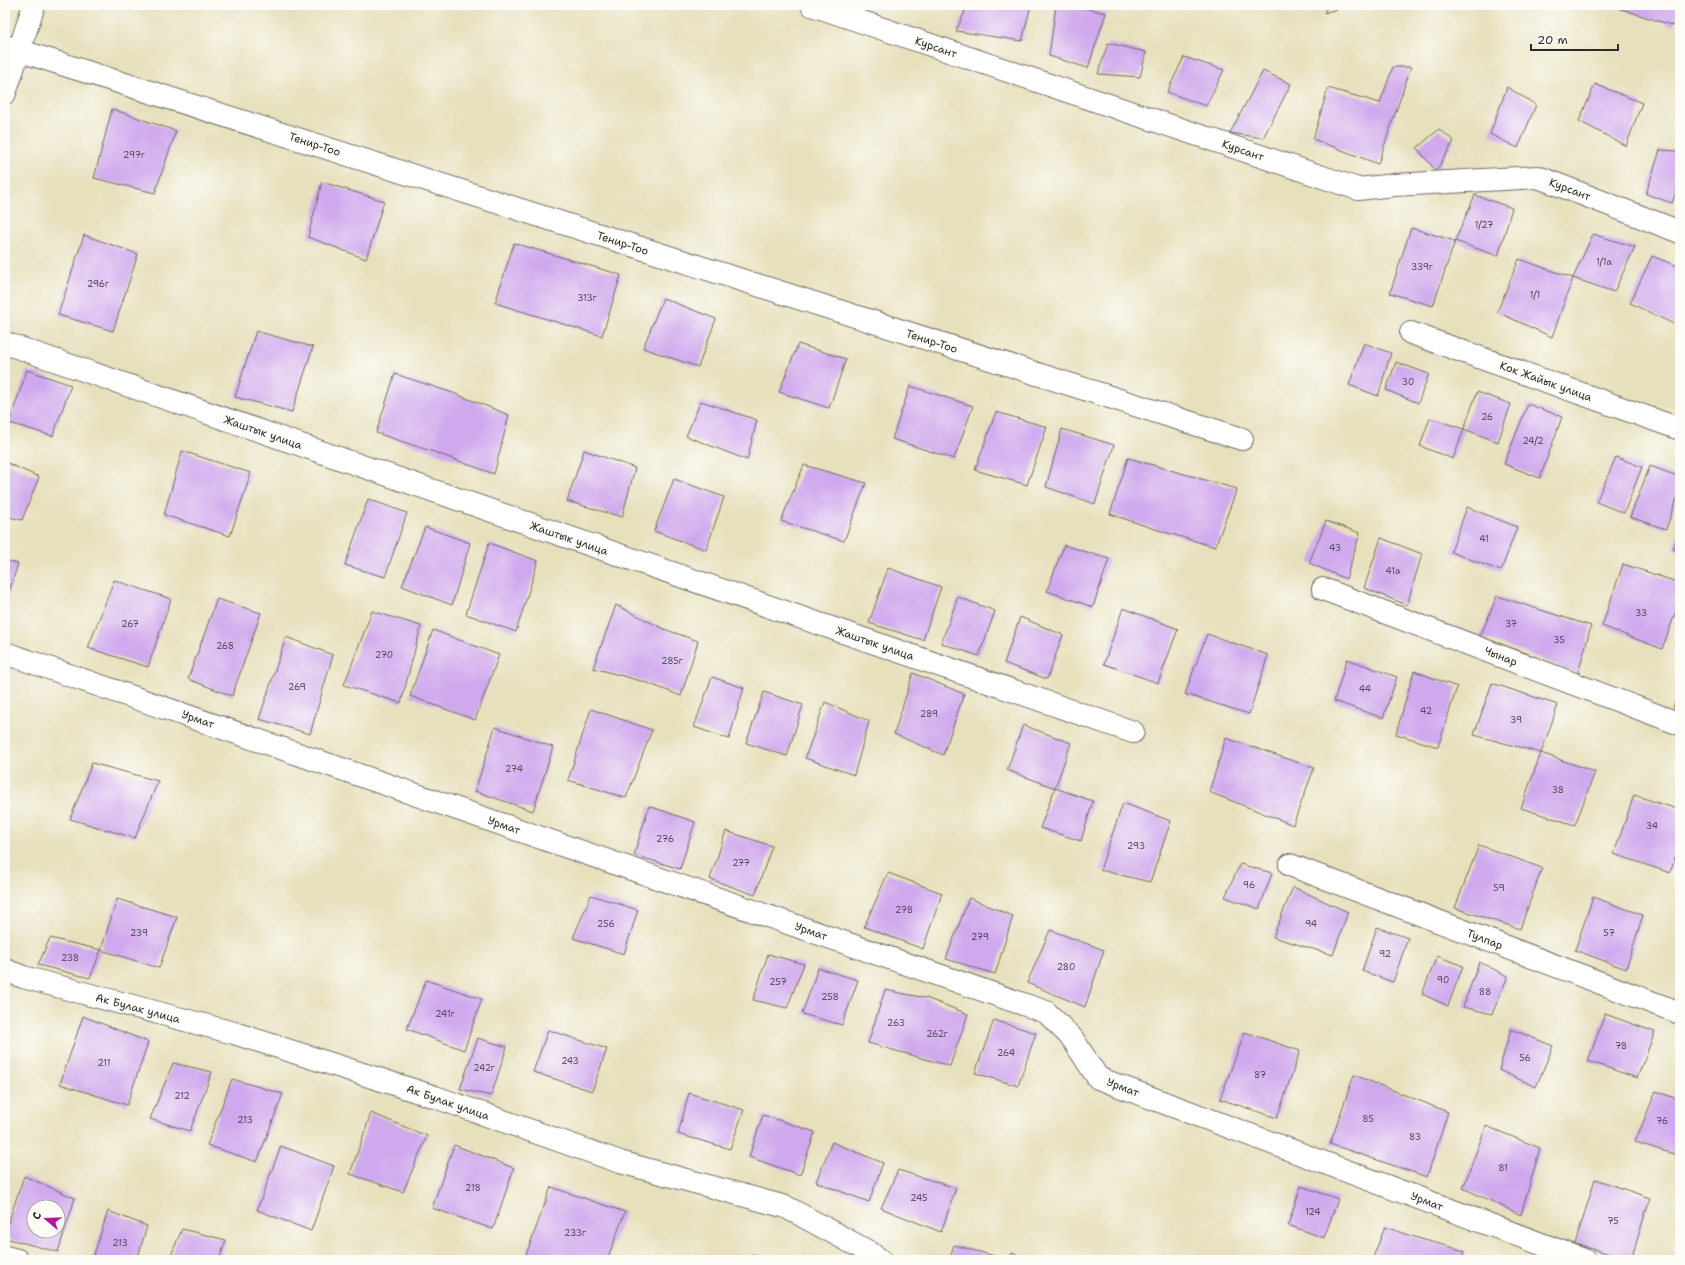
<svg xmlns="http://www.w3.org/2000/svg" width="1685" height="1265" font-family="'Shantell Sans',sans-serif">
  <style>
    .building { fill: #cfa8ed; fill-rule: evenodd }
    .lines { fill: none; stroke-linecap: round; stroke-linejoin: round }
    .minor-casing { stroke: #6d6a5e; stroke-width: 24 }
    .minor { stroke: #fff; stroke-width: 22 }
    .labels { text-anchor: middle; stroke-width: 3.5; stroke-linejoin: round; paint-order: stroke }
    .number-label { font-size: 9px; fill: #544a5c }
    .street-label { font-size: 11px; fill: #2b2b2b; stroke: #fdfcf7 }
  </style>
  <rect width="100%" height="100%" fill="#fdfcf7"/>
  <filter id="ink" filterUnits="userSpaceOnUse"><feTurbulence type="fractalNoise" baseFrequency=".025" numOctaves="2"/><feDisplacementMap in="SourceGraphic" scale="8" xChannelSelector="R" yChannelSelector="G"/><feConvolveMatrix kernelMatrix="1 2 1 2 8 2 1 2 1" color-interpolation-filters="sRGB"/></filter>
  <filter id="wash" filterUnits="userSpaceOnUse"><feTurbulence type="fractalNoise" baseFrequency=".012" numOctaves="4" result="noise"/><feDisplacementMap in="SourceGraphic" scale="16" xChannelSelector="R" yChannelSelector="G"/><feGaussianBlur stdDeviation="0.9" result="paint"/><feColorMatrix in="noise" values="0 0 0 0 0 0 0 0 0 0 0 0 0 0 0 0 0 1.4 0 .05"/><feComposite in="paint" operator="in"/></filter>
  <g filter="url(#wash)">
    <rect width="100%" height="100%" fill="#e7e0bd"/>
    <g id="blocks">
      <g class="building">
        <path d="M968 5H1031L1022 41 956 31Z"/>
        <path d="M1056 5H1072L1106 13 1088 68 1049 56Z"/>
        <path d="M1328 5H1350L1324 13Z"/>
        <path d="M1621 5H1679L1674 26 1618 8Z"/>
        <path d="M1108 43 1146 52 1140 77 1098 74Z"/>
        <path d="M1184 57 1224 70 1206 106 1167 92Z"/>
        <path d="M1393 67H1411L1378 164 1313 139 1328 88 1380 103Z"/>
        <path d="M1263 71 1291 84 1263 138 1230 133Z"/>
        <path d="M1595 84 1642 103 1626 146 1579 121Z"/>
        <path d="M1507 87 1536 105 1518 148 1490 134Z"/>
        <path d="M112 109 176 131 155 193 94 178Z"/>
        <path d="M1439 129 1454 141 1436 171 1417 148Z"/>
        <path d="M1660 150 1680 151V181L1672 203 1646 194Z"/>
        <path d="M322 182 384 201 366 259 308 237Z"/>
        <path d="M1475 195 1512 208 1498 256 1455 241Z"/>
        <path d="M1411 228 1455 241 1433 306 1390 293Z"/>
        <path d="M1593 234 1635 247 1614 292 1573 278Z"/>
        <path d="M84 235 138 254 113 331 58 315Z"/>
        <path d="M514 243 621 275 602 336 495 303Z"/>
        <path d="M1652 256 1680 267V327L1630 303Z"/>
        <path d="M1519 259 1573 278 1552 337 1497 312Z"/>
        <path d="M663 298 716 319 698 367 643 348Z"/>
        <path d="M256 331 313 347 292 412 235 397Z"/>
        <path d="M1364 343 1391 353 1378 396 1349 385Z"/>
        <path d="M798 344 846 359 829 408 779 392Z"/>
        <path d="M1396 362 1429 374 1418 403 1386 390Z"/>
        <path d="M27 370 71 385 53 436 9 423Z"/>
        <path d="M395 374 453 393 509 415 494 474 434 452 376 433Z"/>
        <path d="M910 386 973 406 954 459 892 439Z"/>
        <path d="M1477 392 1511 404 1498 442 1464 429 1453 459 1420 446 1430 418 1464 429Z"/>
        <path d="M701 401 757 420 747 460 686 436Z"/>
        <path d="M1528 404 1562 417 1540 478 1504 464Z"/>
        <path d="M996 412 1047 427 1027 485 975 470Z"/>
        <path d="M1062 429 1114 445 1095 504 1046 487Z"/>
        <path d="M584 450 635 468 622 517 567 501Z"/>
        <path d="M182 451 251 473 230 536 164 515Z"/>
        <path d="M1616 457 1642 467 1624 513 1596 502Z"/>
        <path d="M1128 458 1237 489 1215 547 1158 530 1110 514Z"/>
        <path d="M5 462 39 477 22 520 5 516Z"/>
        <path d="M804 465 866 483 844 541 781 521Z"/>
        <path d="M1650 466 1680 477V490L1666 529 1630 517Z"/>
        <path d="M674 479 724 497 706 550 654 531Z"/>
        <path d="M368 499 407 513 385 577 345 565Z"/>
        <path d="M1467 507 1517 527 1501 571 1451 552Z"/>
        <path d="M1326 521 1360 533 1346 579 1309 563Z"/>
        <path d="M425 527 470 543 452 605 402 586Z"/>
        <path d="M1680 529V552L1673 549Z"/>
        <path d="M1381 538 1422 554 1407 605 1364 588Z"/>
        <path d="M489 543 538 561 516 632 466 614Z"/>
        <path d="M1064 545 1109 559 1093 607 1047 591Z"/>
        <path d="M5 560 18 564 5 604Z"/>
        <path d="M1623 564 1680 583V600L1662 649 1602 626Z"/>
        <path d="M888 568 941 587 923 640 869 623Z"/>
        <path d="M114 580 171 599 148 667 88 648Z"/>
        <path d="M1497 596 1591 626 1578 674 1526 653 1480 637Z"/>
        <path d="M958 597 995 611 979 656 941 643Z"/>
        <path d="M217 599 261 613 232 696 188 679Z"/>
        <path d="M616 605 664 629 698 641 681 696 645 682 593 668Z"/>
        <path d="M1123 608 1178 629 1158 683 1104 664Z"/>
        <path d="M372 611 421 626 401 703 344 685Z"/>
        <path d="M1020 617 1063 635 1047 679 1004 663Z"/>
        <path d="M433 630 499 655 475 720 410 696Z"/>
        <path d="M1207 634 1268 655 1249 714 1185 694Z"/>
        <path d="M286 637 333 655 310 734 259 719Z"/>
        <path d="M1347 659 1397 677 1383 718 1334 701Z"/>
        <path d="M1414 671 1457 687 1438 747 1396 734Z"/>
        <path d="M913 673 964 694 943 755 894 734Z"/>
        <path d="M712 677 744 688 729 739 694 727Z"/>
        <path d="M1492 683 1558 705 1541 753 1595 772 1575 825 1521 808 1541 753 1474 735Z"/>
        <path d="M1680 690V709L1673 707Z"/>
        <path d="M764 692 803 705 787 756 746 743Z"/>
        <path d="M825 702 869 721 854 775 805 758Z"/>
        <path d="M591 709 652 730 626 798 568 780Z"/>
        <path d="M1023 725 1071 743 1055 788 1093 801 1081 841 1040 828 1055 788 1007 770Z"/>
        <path d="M495 727 553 747 533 811 475 791Z"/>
        <path d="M1226 738 1314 768 1293 825 1209 792Z"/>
        <path d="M92 763 158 781 135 838 70 819Z"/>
        <path d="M1634 795 1680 810V843L1670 873 1614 854Z"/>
        <path d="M1123 803 1171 821 1150 882 1100 870Z"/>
        <path d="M649 806 695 822 680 869 634 855Z"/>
        <path d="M726 831 772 846 755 895 710 879Z"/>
        <path d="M1479 845 1542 868 1520 929 1455 908Z"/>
        <path d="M1240 864 1272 873 1259 909 1225 897Z"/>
        <path d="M888 873 942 893 923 949 864 927Z"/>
        <path d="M1293 887 1348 912 1333 955 1273 937Z"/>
        <path d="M591 895 638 910 624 954 573 938Z"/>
        <path d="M1593 897 1643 915 1626 969 1575 950Z"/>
        <path d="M969 898 1013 916 995 974 946 959Z"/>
        <path d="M117 899 177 917 159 968 101 950Z"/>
        <path d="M1377 927 1408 938 1393 982 1362 971Z"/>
        <path d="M1050 930 1104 950 1085 1007 1027 983Z"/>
        <path d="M50 938 101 950 90 978 38 965Z"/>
        <path d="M768 954 804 964 787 1008 753 1000Z"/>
        <path d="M1437 956 1463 966 1448 1006 1422 994Z"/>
        <path d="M1479 962 1508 976 1492 1014 1463 1007Z"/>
        <path d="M818 968 858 980 842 1025 802 1014Z"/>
        <path d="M426 980 482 999 464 1050 407 1029Z"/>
        <path d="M885 990 926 998 968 1014 950 1066 868 1043Z"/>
        <path d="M1605 1014 1655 1032 1637 1078 1588 1061Z"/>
        <path d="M83 1016 148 1042 127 1105 60 1084Z"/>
        <path d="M994 1020 1036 1033 1018 1086 975 1073Z"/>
        <path d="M1511 1029 1553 1046 1536 1087 1499 1070Z"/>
        <path d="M548 1030 607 1049 592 1091 533 1072Z"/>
        <path d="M1245 1032 1300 1051 1277 1118 1220 1099Z"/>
        <path d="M478 1038 507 1047 491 1096 460 1089Z"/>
        <path d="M173 1063 212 1072 190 1131 150 1119Z"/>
        <path d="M1354 1075 1448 1112 1427 1177 1330 1144Z"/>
        <path d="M232 1079 283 1094 257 1162 207 1145Z"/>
        <path d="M1656 1091 1680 1100V1156L1635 1142Z"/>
        <path d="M689 1093 744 1110 730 1149 678 1134Z"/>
        <path d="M371 1113 427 1136 403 1192 350 1174Z"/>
        <path d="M763 1115 815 1132 800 1175 749 1157Z"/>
        <path d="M1486 1126 1540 1148 1521 1215 1463 1188Z"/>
        <path d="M832 1142 883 1163 869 1202 816 1182Z"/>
        <path d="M454 1145 514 1168 493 1229 432 1208Z"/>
        <path d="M281 1146 334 1166 311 1231 257 1210Z"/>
        <path d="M898 1170 956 1188 941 1232 881 1208Z"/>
        <path d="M24 1176 75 1198 58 1252 5 1238V1232ZM34 1207H58V1231H34Z"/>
        <path d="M1595 1179 1650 1198 1631 1260 1575 1244Z"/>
        <path d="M1301 1186 1338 1199 1324 1238 1288 1225Z"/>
        <path d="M551 1187 625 1212 607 1260H543L526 1255Z"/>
        <path d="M108 1211 147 1226 137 1260H92Z"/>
        <path d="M1385 1227 1421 1239 1465 1251 1462 1260H1372Z"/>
        <path d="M182 1229 226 1240 219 1260H169Z"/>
        <path d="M954 1245 995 1256 994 1260H949Z"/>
        <path d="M1012 1253 1028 1260H1010Z"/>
        <path d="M752 1254 770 1260H751Z"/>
      </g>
    </g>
  </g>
  <g filter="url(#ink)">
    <use href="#blocks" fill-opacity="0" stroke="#6d6a5e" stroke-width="1"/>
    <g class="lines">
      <g class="minor-casing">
        <g id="minor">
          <path d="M812 5 1358 189 1394 185 1538 177 1680 232"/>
          <path d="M5 46 1242 439"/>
          <path d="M5 93 34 5"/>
          <path d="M1411 333 1680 429"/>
          <path d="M5 343 1133 732"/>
          <path d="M1323 589 1680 724"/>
          <path d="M5 653 1046 1012 1072 1038 1098 1078 1584 1260"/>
          <path d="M1290 865 1680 1013"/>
          <path d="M5 970 23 977 234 1033 435 1097 620 1162 786 1207 869 1252 880 1260"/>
          <path d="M5 1257 17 1260"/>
        </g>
      </g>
      <use href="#minor" class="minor"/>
    </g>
  </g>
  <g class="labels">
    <g class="number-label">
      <text x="134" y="158">297г</text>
      <text x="1484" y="228">1/27</text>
      <text x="1604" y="265">1/1а</text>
      <text x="1422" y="270">339г</text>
      <text x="98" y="287">296г</text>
      <text x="1535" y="298">1/1</text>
      <text x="587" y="301">313г</text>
      <text x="1408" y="385">30</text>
      <text x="1487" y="420">26</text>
      <text x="1533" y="444">24/2</text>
      <text x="1484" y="542">41</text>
      <text x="1335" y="551">43</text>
      <text x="1393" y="574">41а</text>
      <text x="1641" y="616">33</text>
      <text x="130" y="627">267</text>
      <text x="1511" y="627">37</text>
      <text x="1559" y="643">35</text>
      <text x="225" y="649">268</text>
      <text x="384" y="658">270</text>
      <text x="672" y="664">285г</text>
      <text x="297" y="690">269</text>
      <text x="1365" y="692">44</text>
      <text x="1426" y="714">42</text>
      <text x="929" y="717">289</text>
      <text x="1516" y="723">39</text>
      <text x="514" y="772">274</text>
      <text x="1558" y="793">38</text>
      <text x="1652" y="829">34</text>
      <text x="665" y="842">276</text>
      <text x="1136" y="849">293</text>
      <text x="741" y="866">277</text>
      <text x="1249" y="888">96</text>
      <text x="1499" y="891">59</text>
      <text x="904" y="913">278</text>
      <text x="606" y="927">256</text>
      <text x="1311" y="927">94</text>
      <text x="139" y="936">239</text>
      <text x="1609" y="936">57</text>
      <text x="980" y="940">279</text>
      <text x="1385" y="957">92</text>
      <text x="70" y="961">238</text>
      <text x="1066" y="970">280</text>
      <text x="1443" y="983">90</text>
      <text x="778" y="985">257</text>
      <text x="1485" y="995">88</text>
      <text x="830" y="1000">258</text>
      <text x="445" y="1017">241г</text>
      <text x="896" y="1026">263</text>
      <text x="937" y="1037">262г</text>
      <text x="1621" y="1049">78</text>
      <text x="1006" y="1056">264</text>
      <text x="1525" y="1061">56</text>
      <text x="570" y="1064">243</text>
      <text x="104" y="1066">211</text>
      <text x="484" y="1071">242г</text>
      <text x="1260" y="1078">87</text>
      <text x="182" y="1099">212</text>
      <text x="1368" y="1122">85</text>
      <text x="245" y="1123">213</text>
      <text x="1662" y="1124">76</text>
      <text x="1415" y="1140">83</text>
      <text x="1503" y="1171">81</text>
      <text x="473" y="1191">218</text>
      <text x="919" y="1201">245</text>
      <text x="1313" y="1215">124</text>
      <text x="1613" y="1224">75</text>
      <text x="575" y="1236">233г</text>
      <text x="120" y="1246">213</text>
    </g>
    <g class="street-label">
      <text transform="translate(936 47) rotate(19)" y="4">Курсант</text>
      <text transform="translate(315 144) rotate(18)" y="4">Тенир-Тоо</text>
      <text transform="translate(1243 150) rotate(19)" y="4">Курсант</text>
      <text transform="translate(1570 189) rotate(21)" y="4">Курсант</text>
      <text transform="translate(623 243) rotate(18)" y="4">Тенир-Тоо</text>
      <text transform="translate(932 341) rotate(18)" y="4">Тенир-Тоо</text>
      <text transform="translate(1546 381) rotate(20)" y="4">Кок Жайык улица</text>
      <text transform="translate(263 432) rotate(19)" y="4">Жаштык улица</text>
      <text transform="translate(569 538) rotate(19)" y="4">Жаштык улица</text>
      <text transform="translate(875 643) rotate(19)" y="4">Жаштык улица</text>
      <text transform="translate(1501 656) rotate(21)" y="4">Чынар</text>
      <text transform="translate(198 719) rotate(19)" y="4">Урмат</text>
      <text transform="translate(504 825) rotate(19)" y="4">Урмат</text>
      <text transform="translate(811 931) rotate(19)" y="4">Урмат</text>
      <text transform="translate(1485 939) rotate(21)" y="4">Тулпар</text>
      <text transform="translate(138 1008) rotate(15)" y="4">Ак Булак улица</text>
      <text transform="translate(1123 1087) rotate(21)" y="4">Урмат</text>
      <text transform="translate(448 1102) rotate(19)" y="4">Ак Булак улица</text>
      <text transform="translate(1427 1201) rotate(21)" y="4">Урмат</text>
    </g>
  </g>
  <rect width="1685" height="1265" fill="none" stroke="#fdfcf7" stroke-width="20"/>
  <g transform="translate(46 1219) rotate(289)"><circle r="19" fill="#fdfcf7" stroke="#a9a8a5"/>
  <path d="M0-3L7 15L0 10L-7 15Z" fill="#b5179e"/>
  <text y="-6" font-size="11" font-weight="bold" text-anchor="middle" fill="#2b2b2b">С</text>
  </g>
  <path d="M1531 44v6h87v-6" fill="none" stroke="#2b2b2b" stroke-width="2"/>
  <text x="1537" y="44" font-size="12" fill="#2b2b2b" stroke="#fdfcf7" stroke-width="3" paint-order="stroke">20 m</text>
</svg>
